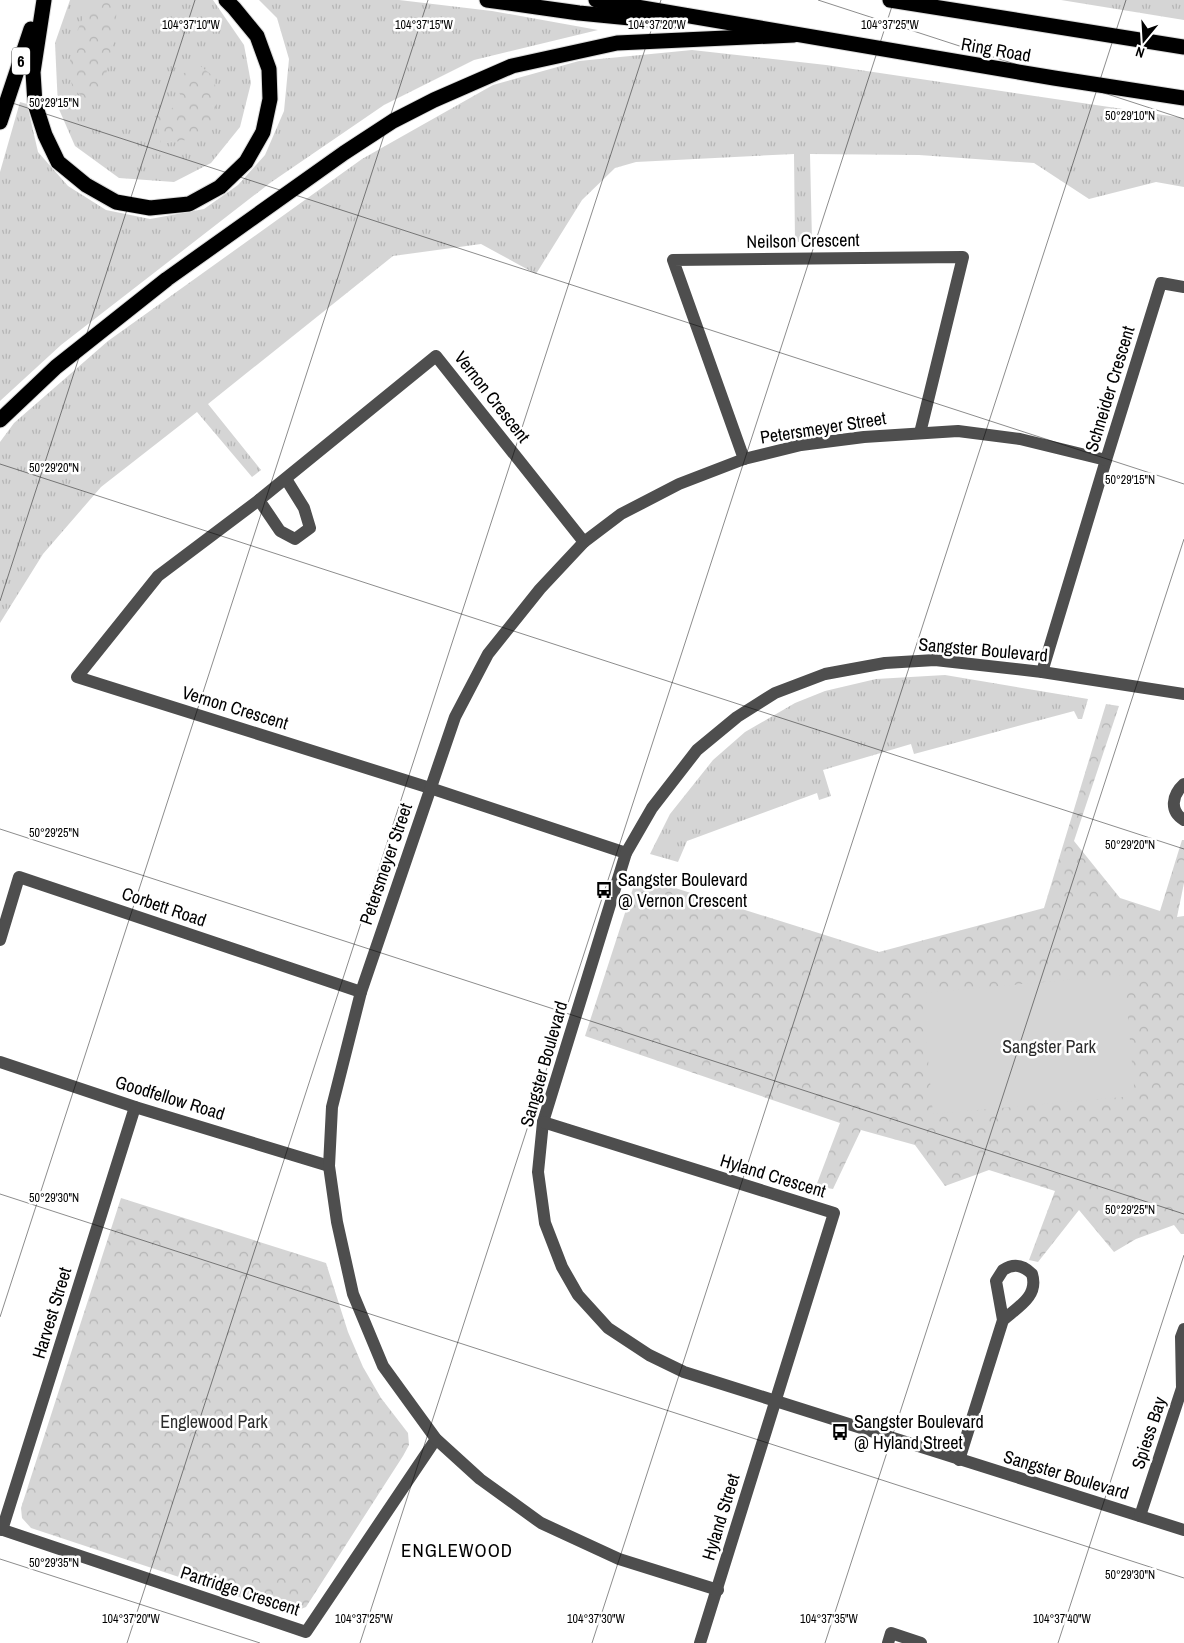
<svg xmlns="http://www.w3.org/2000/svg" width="1184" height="1643" font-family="'Archivo Narrow',sans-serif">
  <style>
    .grass { fill: url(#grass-tufts) }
    .forest { fill: url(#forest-crowns) }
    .pitch { fill: #d5d5d5 }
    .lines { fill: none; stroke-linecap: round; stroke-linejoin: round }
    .highway-casing { stroke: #dbdbdb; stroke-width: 17 }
    .minor { stroke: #4e4e4e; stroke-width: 12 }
    .highway { stroke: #000; stroke-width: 15 }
    .ticks { fill: none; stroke: #000; stroke-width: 1; stroke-opacity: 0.45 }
    .labels { text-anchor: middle; stroke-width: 5; stroke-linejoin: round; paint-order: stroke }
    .shield { fill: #fff; stroke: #4c4c4c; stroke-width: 1 }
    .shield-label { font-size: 16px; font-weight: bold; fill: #000 }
    .street-label { font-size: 18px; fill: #000; stroke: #fff }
    .poi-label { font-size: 18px; fill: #000; stroke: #fff; text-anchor: start }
    .park-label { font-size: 18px; fill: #2c2c2c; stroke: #fff }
    .neighbourhood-label { font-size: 19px; letter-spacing: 1px; fill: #000; stroke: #fff }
    .ticks-label { font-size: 12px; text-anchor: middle; fill: #000; stroke: #fff; stroke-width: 5; stroke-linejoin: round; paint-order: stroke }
  </style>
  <defs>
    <pattern id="grass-tufts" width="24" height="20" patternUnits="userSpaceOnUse" patternTransform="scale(1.25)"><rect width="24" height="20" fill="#d5d5d5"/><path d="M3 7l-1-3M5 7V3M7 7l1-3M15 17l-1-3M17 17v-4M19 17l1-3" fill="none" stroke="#b5b5b5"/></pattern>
    <pattern id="forest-crowns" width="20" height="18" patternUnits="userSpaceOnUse" patternTransform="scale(1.25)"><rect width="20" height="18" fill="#d5d5d5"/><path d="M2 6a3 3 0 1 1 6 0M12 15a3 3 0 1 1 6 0" fill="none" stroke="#b5b5b5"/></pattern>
  </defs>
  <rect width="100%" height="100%" fill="#fff"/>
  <g class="grass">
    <path d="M70 0H213L244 45 251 83 240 127 211 163 174 182 119 178 75 146 58 107 55 43Z"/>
    <path d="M259 0H399L492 11 598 30 474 60 384 105 270 183 61 345 0 401V172L20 102 27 104 38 152 68 186 106 210 150 219 204 209 238 185 265 155 284 111 289 59 277 18Z"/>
    <path d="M1061 0H1184V20Z"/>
    <path d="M692 50 826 65 1184 118V187L1156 182 1089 199 1034 163 919 155 810 154 812 241 795 242 794 154 636 162 615 168 582 200 536 274 481 244 393 256 208 404 261 470 252 477 197 412 101 487 43 554 0 623V442L14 423 108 341 362 159 493 85 579 61Z"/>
    <path d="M945 675 1088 699 1082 719H1078L1074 711 914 754 911 744 823 770 831 796 819 800 817 793 687 841 678 862 650 854 670 814 713 760 745 732 795 703 825 691 876 679Z"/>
  </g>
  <g class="forest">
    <path d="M95 0H106L117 7 115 30 103 90 91 102C86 98 79 95 75 90 60 71 79 15 95 0Z"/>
    <path d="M199 65 213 76 218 98 214 118 192 139 161 144 155 116 185 102 174 85 179 76Z"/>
    <path d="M1106 704 1119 706 1074 841 1120 898 1160 911 1182 840H1184V883L1177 917 1184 916V1234H1181L1174 1225 1136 1239 1114 1252 1079 1210 1038 1262 1029 1260 1055 1191 989 1170 945 1186 915 1145 861 1130 833 1189 816 1186 840 1123 585 1036 637 876 879 952 1044 908Z"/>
    <path d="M121 1198 326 1263 348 1332 363 1367 381 1398 408 1433 409 1445 403 1456 306 1607 293 1612 282 1611 31 1528 22 1518 21 1508Z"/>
  </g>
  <path class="pitch" d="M1124 975 1135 1096 933 1114 922 993Z"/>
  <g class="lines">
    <g class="highway-casing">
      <g id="highway">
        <path d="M44 0 33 72 35 104 45 135 58 162 86 185 116 202 150 208 189 204 220 187 246 162 263 132 270 99 269 69 257 36 234 8 226 0"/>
        <path d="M487 0 579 13 671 22"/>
        <path d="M596 0 1054 78 1184 98"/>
        <path d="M890 0 1184 47"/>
        <path d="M0 122 31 29"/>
        <path d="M0 420 56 367 167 279 344 153 393 121 434 100 512 66 617 43 794 35"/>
      </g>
    </g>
    <g class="minor">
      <path d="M744 459 673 260 963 257 920 433"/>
      <path d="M259 500 280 531 295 539 310 528 304 508 286 479"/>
      <path d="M584 542 436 356 259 500 158 576 77 677 430 788 626 853"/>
      <path d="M1042 672 1106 460 1161 283 1184 287"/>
      <path d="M1184 694 1042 672 935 660 885 663 825 674 775 693 737 717 697 750 652 808 626 853 543 1122 538 1172 545 1223 562 1267 578 1295 608 1328 649 1355 684 1372 1184 1530"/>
      <path d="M1184 784C1172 795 1169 811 1184 820"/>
      <path d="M0 940 19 877 361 992"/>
      <path d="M0 1062 135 1107 329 1166"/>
      <path d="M543 1122 834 1213 700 1643"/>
      <path d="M959 1460 1003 1320 996 1281 1003 1270C1014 1263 1023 1265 1032 1274 1039 1296 1018 1307 1003 1320"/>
      <path d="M1140 1516 1182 1388 1181 1337 1184 1329"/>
      <path d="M0 1529 306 1632 436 1439"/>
      <path d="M2 1530 135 1107"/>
      <path d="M718 1590 619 1559 541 1523 480 1479 436 1439 383 1366 353 1294 337 1222 329 1166 332 1107 361 992 455 717 488 654 540 589 584 542 621 514 679 484 744 459 801 445 864 437 958 431 1020 439 1106 460"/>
      <path d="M888 1643 891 1633 921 1643"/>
    </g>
    <use href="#highway" class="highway"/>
  </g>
  <path class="ticks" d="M818 0 1184 119M0 99 1184 484M0 464 1184 849M0 601 195 0M0 829 1184 1214M0 1194 1184 1578M0 1317 428 0M0 1559 260 1643M127 1643 661 0M360 1643 894 0M592 1643 1126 0M825 1643 1184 539M1058 1643 1184 1255"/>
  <defs>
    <g id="bus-bare" transform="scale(1.35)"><path d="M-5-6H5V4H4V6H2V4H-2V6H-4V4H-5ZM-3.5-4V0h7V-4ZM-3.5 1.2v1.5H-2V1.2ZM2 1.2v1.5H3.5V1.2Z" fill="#000" stroke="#fff" stroke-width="2.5" paint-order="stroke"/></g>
  </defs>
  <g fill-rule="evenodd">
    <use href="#bus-bare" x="604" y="890"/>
    <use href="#bus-bare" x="840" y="1432"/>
  </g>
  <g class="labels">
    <rect class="shield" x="12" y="47.5" width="18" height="27" rx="4"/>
    <g class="shield-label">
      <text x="21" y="67">6</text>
    </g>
    <g class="street-label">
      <text transform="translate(996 50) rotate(10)" y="6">Ring Road</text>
      <text transform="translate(803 241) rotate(-1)" y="6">Neilson Crescent</text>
      <text transform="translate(1110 389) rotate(-73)" y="6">Schneider Crescent</text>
      <text transform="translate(492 397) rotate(52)" y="6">Vernon Crescent</text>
      <text transform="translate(823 428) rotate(-9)" y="6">Petersmeyer Street</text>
      <text transform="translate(983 650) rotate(5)" y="6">Sangster Boulevard</text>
      <text transform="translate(235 708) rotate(17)" y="6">Vernon Crescent</text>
      <text transform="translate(386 864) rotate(-71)" y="6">Petersmeyer Street</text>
      <text transform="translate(164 907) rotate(19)" y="6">Corbett Road</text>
      <text transform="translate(544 1064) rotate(-74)" y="6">Sangster Boulevard</text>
      <text transform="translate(170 1098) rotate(17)" y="6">Goodfellow Road</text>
      <text transform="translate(773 1176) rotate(17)" y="6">Hyland Crescent</text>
      <text transform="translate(52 1313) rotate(-73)" y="6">Harvest Street</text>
      <text transform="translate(1149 1433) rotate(-72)" y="6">Spiess Bay</text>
      <text transform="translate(1066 1475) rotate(17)" y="6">Sangster Boulevard</text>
      <text transform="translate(721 1517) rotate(-73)" y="6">Hyland Street</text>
      <text transform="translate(240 1591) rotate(18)" y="6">Partridge Crescent</text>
    </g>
    <g class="poi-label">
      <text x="618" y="886">Sangster Boulevard<tspan x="618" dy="21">@ Vernon Crescent</tspan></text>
      <text x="854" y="1428">Sangster Boulevard<tspan x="854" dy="21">@ Hyland Street</tspan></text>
    </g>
    <g class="park-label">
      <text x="1049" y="1053">Sangster Park</text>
      <text x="214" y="1428">Englewood Park</text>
    </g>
    <g class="neighbourhood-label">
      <text x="457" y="1557">ENGLEWOOD</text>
    </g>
  </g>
  <g class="ticks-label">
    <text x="191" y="29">104°37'10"W</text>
    <text x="424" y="29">104°37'15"W</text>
    <text x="657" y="29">104°37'20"W</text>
    <text x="890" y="29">104°37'25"W</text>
    <text x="54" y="107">50°29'15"N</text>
    <text x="1130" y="120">50°29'10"N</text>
    <text x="54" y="472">50°29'20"N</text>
    <text x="1130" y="484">50°29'15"N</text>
    <text x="54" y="837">50°29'25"N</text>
    <text x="1130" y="849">50°29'20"N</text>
    <text x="54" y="1202">50°29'30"N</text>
    <text x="1130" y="1214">50°29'25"N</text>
    <text x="54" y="1567">50°29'35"N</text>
    <text x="1130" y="1579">50°29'30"N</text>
    <text x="131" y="1623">104°37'20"W</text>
    <text x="364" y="1623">104°37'25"W</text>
    <text x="596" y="1623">104°37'30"W</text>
    <text x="829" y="1623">104°37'35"W</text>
    <text x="1062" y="1623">104°37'40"W</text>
  </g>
  <g transform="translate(1144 40) rotate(198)" stroke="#ffffff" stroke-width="4" paint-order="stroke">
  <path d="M0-4L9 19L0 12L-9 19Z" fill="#000000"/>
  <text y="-8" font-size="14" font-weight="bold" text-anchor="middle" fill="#000000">N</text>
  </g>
</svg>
